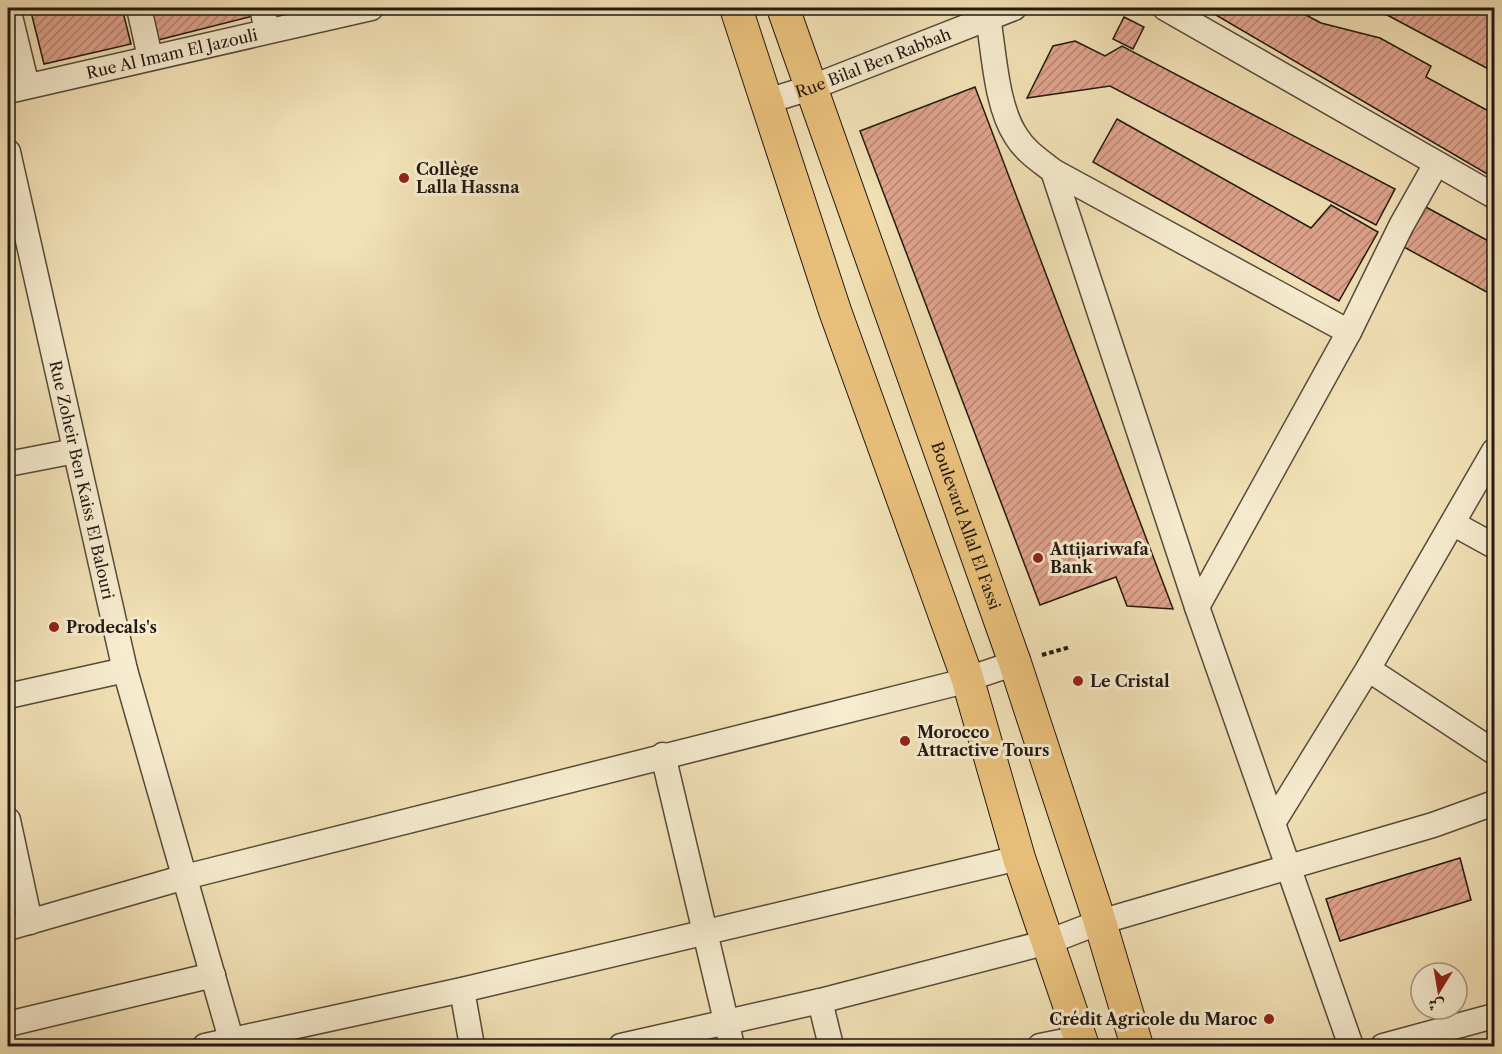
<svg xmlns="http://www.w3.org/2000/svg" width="1502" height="1054" font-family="'Libre Caslon Text',Amiri,serif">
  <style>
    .building { fill: url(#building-hatch); stroke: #221911; stroke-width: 1.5 }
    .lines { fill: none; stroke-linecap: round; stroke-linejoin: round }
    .minor-casing { stroke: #564b3a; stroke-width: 27 }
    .major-casing { stroke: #221911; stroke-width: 34 }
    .path { stroke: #221911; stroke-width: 4; stroke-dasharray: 4.5 3; stroke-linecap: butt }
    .minor { stroke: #f7ecd0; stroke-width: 24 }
    .major { stroke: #e9c07b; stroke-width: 32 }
    .poi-dot { fill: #8f2418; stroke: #f7ecd0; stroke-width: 2 }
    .labels { text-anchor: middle; stroke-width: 6; stroke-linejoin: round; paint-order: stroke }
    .street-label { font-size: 16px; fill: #221911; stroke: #f7ecd0 }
    .poi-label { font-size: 16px; font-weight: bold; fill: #221911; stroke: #f7ecd0; text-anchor: start }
  </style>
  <defs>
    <pattern id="building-hatch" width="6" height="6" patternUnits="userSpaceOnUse" patternTransform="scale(1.5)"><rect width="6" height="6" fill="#e1a48e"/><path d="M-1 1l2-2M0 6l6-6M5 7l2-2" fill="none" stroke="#b68573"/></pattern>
  </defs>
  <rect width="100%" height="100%" fill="#f2e1b6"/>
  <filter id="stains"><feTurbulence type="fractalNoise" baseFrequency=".00333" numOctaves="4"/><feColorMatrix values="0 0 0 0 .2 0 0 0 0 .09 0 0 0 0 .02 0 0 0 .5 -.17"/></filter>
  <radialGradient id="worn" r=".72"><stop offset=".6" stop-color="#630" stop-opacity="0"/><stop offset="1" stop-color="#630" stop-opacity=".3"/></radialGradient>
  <g class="building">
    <path d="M30 8H122L131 44 44 64Z"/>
    <path d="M150 8H260L261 14 158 40Z"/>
    <path d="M1204 8H1293L1321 23 1380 38 1431 66 1426 77 1494 114V178Z"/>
    <path d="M1374 8H1480L1494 16V72Z"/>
    <path d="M1124 17 1144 27 1133 49 1113 39Z"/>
    <path d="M1075 41 1105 56 1122 46 1395 189 1376 225 1110 86 1027 98 1053 46Z"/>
    <path d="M975 87 1173 609 1127 606 1116 577 1040 605 860 131Z"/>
    <path d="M1117 119 1311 228 1331 205 1378 232 1339 301 1093 162Z"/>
    <path d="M1424 206 1494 244V296L1402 246Z"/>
    <path d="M1460 858 1471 900 1340 941 1326 899Z"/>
  </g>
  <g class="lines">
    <g class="minor-casing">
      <g id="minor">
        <path d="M8 8 27 86"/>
        <path d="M139 8 150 57"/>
        <path d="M262 8 267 30"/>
        <path d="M1165 8 1494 196"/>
        <path d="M988 17C994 52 996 106 1016 136 1025 151 1039 160 1053 171L1349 332"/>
        <path id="s1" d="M8 91 371 8"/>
        <path id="s2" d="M764 102 810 88 1014 8"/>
        <path id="s3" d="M8 152 125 670 233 1046"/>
        <path d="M1053 171 1197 607 1351 1046"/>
        <path d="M8 464 75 451"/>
        <path d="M1454 524 1494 546"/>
        <path d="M1197 607 1349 332 1401 226 1436 164"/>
        <path d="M1368 669 1494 752"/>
        <path d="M8 696 125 670"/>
        <path d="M663 755 732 1046"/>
        <path d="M8 820 30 922"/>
        <path d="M1273 823 1368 669 1494 451"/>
        <path d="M8 928 185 877 953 684 1015 663"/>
        <path d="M462 990 472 1046"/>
        <path d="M820 1001 831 1046"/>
        <path d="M8 1024 213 975"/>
        <path d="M205 1046 462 990 1019 858"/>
        <path d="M621 1046 820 1001 1048 942 1100 922 1433 825 1494 803"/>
        <path d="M1040 1046 1080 1038"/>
        <path d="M1383 1046 1494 1016"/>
      </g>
    </g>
    <g class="major-casing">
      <g id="major">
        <path d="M736 8 835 311 967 677 1019 858 1083 1046"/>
        <path id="s4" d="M783 8 1015 663 1100 922 1137 1046"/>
      </g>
    </g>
    <path class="path" d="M1042 655 1070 647"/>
    <use href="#minor" class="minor"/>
    <use href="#major" class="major"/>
  </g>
  <g class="poi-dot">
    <circle cx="404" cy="178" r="6"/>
    <circle cx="1038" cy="558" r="6"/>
    <circle cx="54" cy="627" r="6"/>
    <circle cx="1078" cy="681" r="6"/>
    <circle cx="905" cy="741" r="6"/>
    <circle cx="1269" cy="1019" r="6"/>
  </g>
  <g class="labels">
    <g class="street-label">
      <text dy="6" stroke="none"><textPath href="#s1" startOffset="168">Rue Al Imam El Jazouli</textPath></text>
      <text dy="6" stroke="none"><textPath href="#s2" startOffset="116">Rue Bilal Ben Rabbah</textPath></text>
      <text dy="6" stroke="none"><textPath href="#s3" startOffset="336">Rue Zoheir Ben Kaiss El Balouri</textPath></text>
      <text dy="6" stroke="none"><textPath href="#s4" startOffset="549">Boulevard Allal El Fassi</textPath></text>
    </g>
    <g class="poi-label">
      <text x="416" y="175">Collège<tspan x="416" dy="18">Lalla Hassna</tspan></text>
      <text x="1050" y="555">Attijariwafa<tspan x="1050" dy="18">Bank</tspan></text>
      <text x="66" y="633">Prodecals's</text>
      <text x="1090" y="687">Le Cristal</text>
      <text x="917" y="738">Morocco<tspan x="917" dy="18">Attractive Tours</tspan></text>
      <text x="1257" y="1025" text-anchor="end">Crédit Agricole du Maroc</text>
    </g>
  </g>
  <rect width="1502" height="1054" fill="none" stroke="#f2e1b6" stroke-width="30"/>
  <rect x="9" y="9" width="1484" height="1036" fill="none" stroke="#221911" stroke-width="3"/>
  <rect x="15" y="15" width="1472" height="1024" fill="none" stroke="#221911" stroke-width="1.5"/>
  <g transform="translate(1439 991) rotate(191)"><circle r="28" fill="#f7ecd0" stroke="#a29884" stroke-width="1.5"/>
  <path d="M0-4.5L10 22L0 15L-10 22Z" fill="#8f2418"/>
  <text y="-9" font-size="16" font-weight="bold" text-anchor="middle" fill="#221911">ش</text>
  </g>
  <rect width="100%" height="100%" filter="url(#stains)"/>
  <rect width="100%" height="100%" fill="url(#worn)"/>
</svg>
